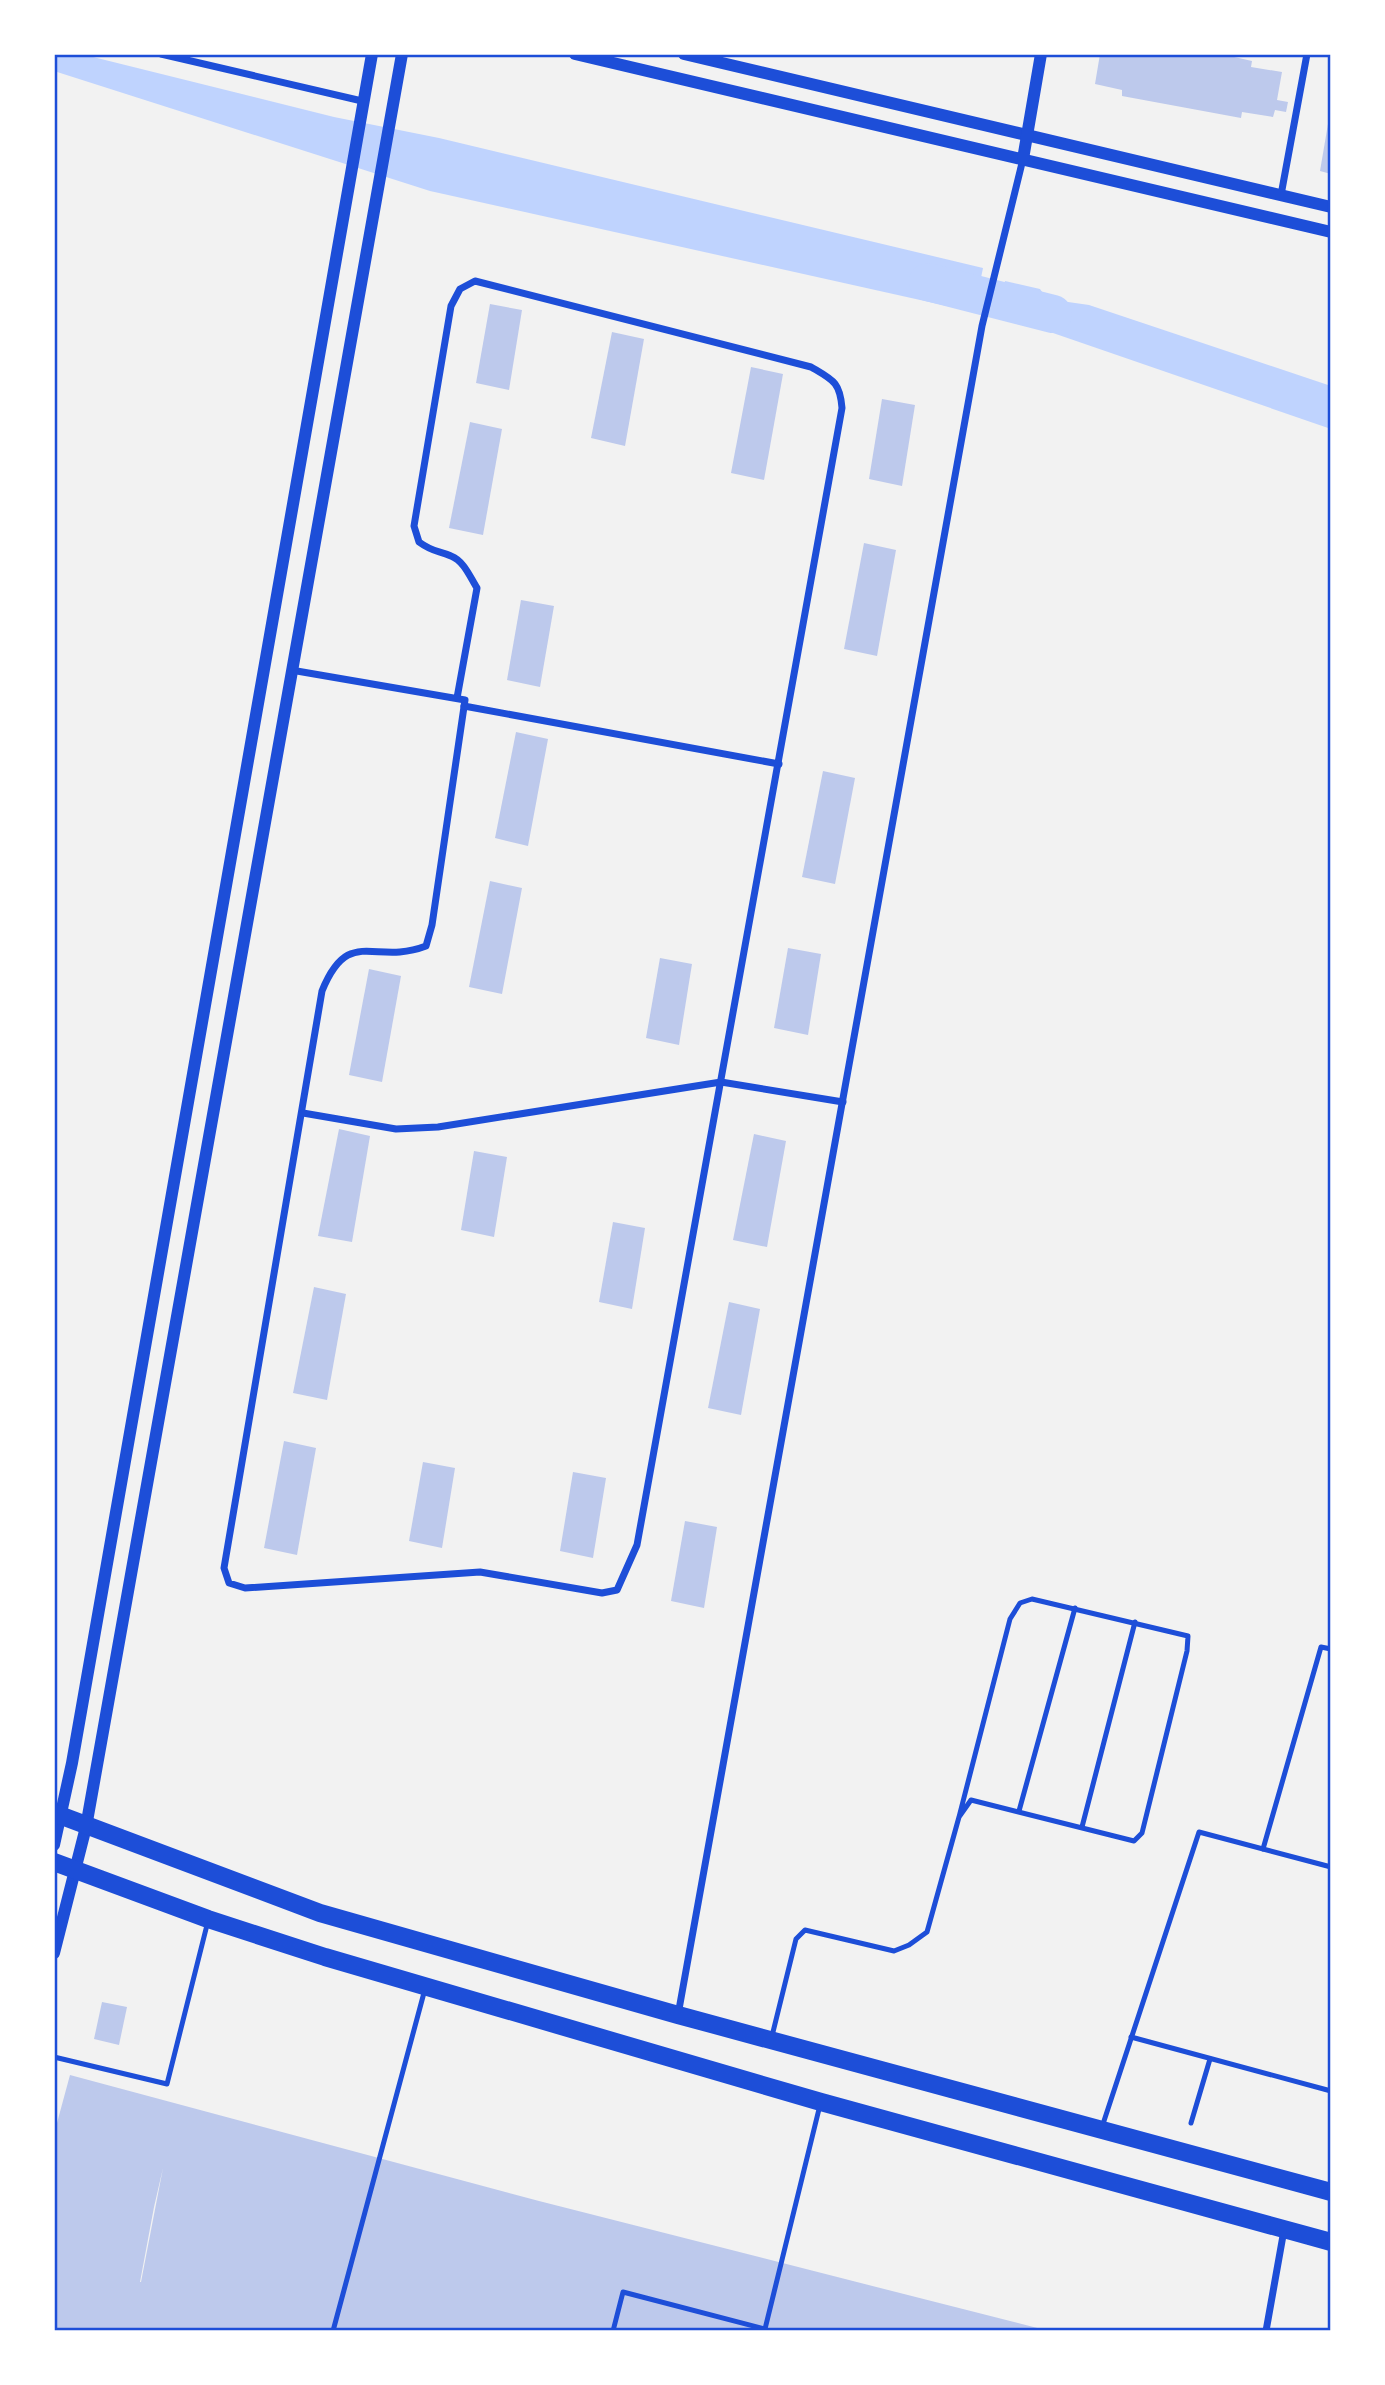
<svg xmlns="http://www.w3.org/2000/svg" width="1385" height="2385" font-family="Manrope,sans-serif">
  <style>
    .water { fill: #bfd3fe }
    .lines { fill: none; stroke-linecap: round; stroke-linejoin: round }
    .river { stroke: #bfd3fe; stroke-width: 38 }
    .building { fill: #bdc9ec; fill-rule: evenodd }
    .service { stroke: #1d4ed8; stroke-width: 5 }
    .minor { stroke: #1d4ed8; stroke-width: 7 }
    .tertiary { stroke: #1d4ed8; stroke-width: 12 }
    .primary { stroke: #1d4ed8; stroke-width: 18 }
    .neatline { fill: none; stroke: #1d4ed8; stroke-width: 2.5 }
  </style>
  <rect width="100%" height="100%" fill="#f2f2f2"/>
  <g class="water">
    <path d="M54 54H81L334 117 439 138 983 268 974 312 430 191 54 71Z"/>
    <path d="M1005 281 1040 289 1047 299 1089 305 1331 386V429L998 314Z"/>
  </g>
  <g class="lines">
    <path class="river" d="M928 282 1053 314"/>
  </g>
  <g class="building">
    <path d="M1100 54H1221L1252 61 1251 67 1282 72 1277 100 1288 102 1286 112 1275 110 1273 117 1242 112 1241 118 1122 96V90L1095 84Z"/>
    <path d="M1329 118H1331V174L1320 171Z"/>
    <path d="M490 304 522 310 509 390 476 383Z"/>
    <path d="M612 332 644 339 625 446 591 438Z"/>
    <path d="M751 367 783 374 764 480 731 473Z"/>
    <path d="M882 399 915 405 902 486 869 479Z"/>
    <path d="M470 422 502 429 483 535 449 528Z"/>
    <path d="M864 543 896 550 877 656 844 649Z"/>
    <path d="M521 600 554 606 540 687 507 680Z"/>
    <path d="M516 732 548 739 528 846 495 838Z"/>
    <path d="M823 771 855 778 835 884 802 877Z"/>
    <path d="M490 881 522 888 502 994 469 987Z"/>
    <path d="M788 948 821 954 808 1035 774 1028Z"/>
    <path d="M660 958 692 964 679 1045 646 1038Z"/>
    <path d="M369 969 401 976 382 1082 349 1075Z"/>
    <path d="M339 1129 370 1136 352 1242 318 1236Z"/>
    <path d="M754 1134 786 1141 767 1247 733 1240Z"/>
    <path d="M474 1151 507 1157 494 1237 461 1230Z"/>
    <path d="M613 1222 645 1228 632 1309 599 1302Z"/>
    <path d="M314 1287 346 1294 327 1400 293 1393Z"/>
    <path d="M729 1302 760 1309 741 1415 708 1408Z"/>
    <path d="M284 1441 316 1448 297 1555 264 1548Z"/>
    <path d="M423 1462 455 1468 442 1548 409 1541Z"/>
    <path d="M573 1472 606 1478 593 1558 560 1551Z"/>
    <path d="M685 1521 717 1527 704 1608 671 1601Z"/>
    <path d="M102 2002 127 2007 119 2045 94 2039Z"/>
    <path d="M70 2075 539 2201 1049 2331H54V2134ZM163 2168 141 2282H140L154 2207Z"/>
  </g>
  <g class="lines">
    <g class="service">
      <path d="M1019 1811 1075 1608"/>
      <path d="M1082 1827 1135 1622"/>
      <path d="M1263 1849 1321 1647 1331 1649"/>
      <path d="M772 2036 796 1939 805 1930 894 1951 909 1945 927 1932 959 1817 971 1800 1134 1841 1142 1833 1187 1651 1188 1636 1032 1599 1020 1603 1010 1619 959 1817"/>
      <path d="M1131 2037 1331 2091"/>
      <path d="M54 2057 167 2084 208 1921"/>
      <path d="M1191 2123 1210 2059"/>
      <path d="M1102 2127 1199 1832 1331 1867"/>
      <path d="M333 2331 425 1989"/>
      <path d="M613 2331 623 2292 765 2329 820 2105"/>
    </g>
    <g class="minor">
      <path d="M161 54 362 101"/>
      <path d="M1281 195 1307 54"/>
      <path d="M291 670 465 700 432 925 426 946C374 966 349 925 322 991L224 1568 229 1583 245 1588 480 1572 602 1593 617 1590 637 1545 842 408C840 382 833 380 811 367L475 281 460 289 451 306 414 526 419 542C434 553 438 550 451 556 464 561 470 577 477 588L457 698"/>
      <path d="M464 706 779 764"/>
      <path d="M303 1113 396 1129 438 1127 721 1082 843 1102"/>
      <path d="M678 2015 982 326 1023 159"/>
      <path d="M1266 2331 1284 2230"/>
    </g>
    <g class="tertiary">
      <path d="M575 54 1331 232"/>
      <path d="M684 54 1331 207"/>
      <path d="M1023 159 1041 54"/>
      <path d="M54 1845 72 1763 372 54"/>
      <path d="M54 1953 86 1827 402 54"/>
    </g>
    <g class="primary">
      <path d="M54 1813 320 1913 678 2015 1331 2192"/>
      <path d="M54 1862 208 1919 325 1957 821 2102 1331 2242"/>
    </g>
  </g>
  <rect width="1385" height="2385" fill="none" stroke="#ffffff" stroke-width="112"/>
  <rect x="56" y="56" width="1273" height="2273" class="neatline"/>
</svg>
